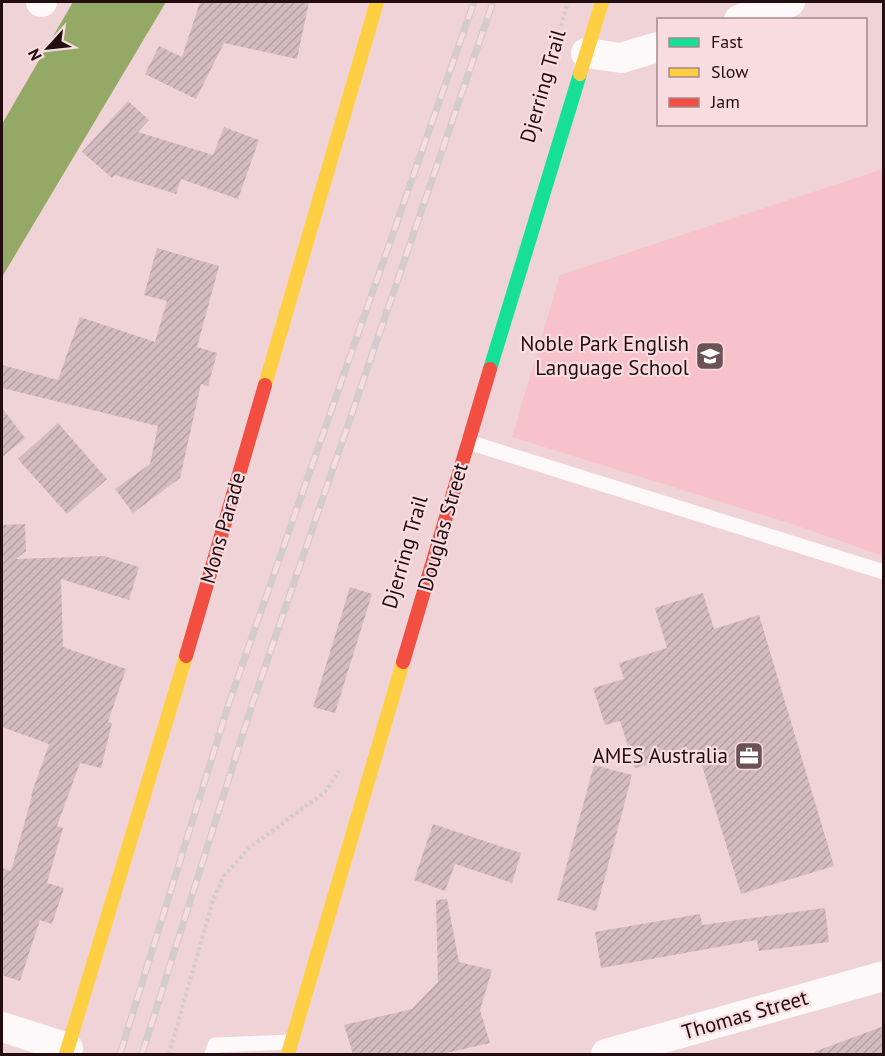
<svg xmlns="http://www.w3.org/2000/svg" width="885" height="1056" font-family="'PT Sans',sans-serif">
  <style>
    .built { fill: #f8c2ca }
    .water { fill: #94a966 }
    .building { fill: url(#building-hatch) }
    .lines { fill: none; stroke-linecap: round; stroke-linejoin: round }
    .path { stroke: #d3cacb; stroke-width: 4; stroke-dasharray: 3 3; stroke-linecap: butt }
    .lane { stroke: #fdf8f9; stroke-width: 15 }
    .street { stroke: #fdf8f9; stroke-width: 30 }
    .fast { stroke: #16e098; stroke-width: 14 }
    .slow { stroke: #ffcf43; stroke-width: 14 }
    .jam { stroke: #f24e42; stroke-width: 14 }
    .rail-casing { stroke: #d4cbcd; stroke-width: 7 }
    .rail { stroke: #f8dce0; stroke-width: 4.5; stroke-dasharray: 14; stroke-linecap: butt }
    .labels { text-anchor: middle; stroke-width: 4.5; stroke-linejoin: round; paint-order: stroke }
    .street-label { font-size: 21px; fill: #230d11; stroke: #f8dce0 }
    .poi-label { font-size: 21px; fill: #230d11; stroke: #f8dce0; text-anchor: end }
  </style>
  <defs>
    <pattern id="building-hatch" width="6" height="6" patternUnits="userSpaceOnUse" patternTransform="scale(1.5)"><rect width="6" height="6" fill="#d3bbc1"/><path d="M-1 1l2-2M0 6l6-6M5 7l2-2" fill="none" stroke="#b5a0a5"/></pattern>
  </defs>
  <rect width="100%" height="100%" fill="#f0d3d7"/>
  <path class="built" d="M883 169V556L792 524 512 437 560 275Z"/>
  <path class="water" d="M73 2H166L2 277V124Z"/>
  <g class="building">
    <path d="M200 2H309L297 59 224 43 196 99 145 74 159 46 182 57Z"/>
    <path d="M128 101 149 120 138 132 213 155 224 127 259 140 238 199 181 179 176 194 115 175 112 178 82 152Z"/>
    <path d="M157 248 219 266 197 347 217 353 208 386 201 384 180 478 133 513 115 489 150 464 158 426 2 388V365L58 380 80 317 155 342 167 301 144 295Z"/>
    <path d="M2 408 25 438 2 457Z"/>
    <path d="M58 423 107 479 67 514 18 459Z"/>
    <path d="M25 524 26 551 16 559 104 556 139 567 129 600 61 579 63 647 126 669 108 722 112 723 101 768 80 763 57 826 63 828 47 883 64 888 52 924 40 920 20 981 2 975V868L11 871 32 796 31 795 49 744 2 727V525Z"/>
    <path d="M350 587 372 594 335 713 313 707Z"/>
    <path d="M703 593 714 629 759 615 834 866 741 894 697 749 635 768 620 721 605 725 593 688 624 679 619 663 667 648 655 608Z"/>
    <path d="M594 765 632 775 596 911 557 900Z"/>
    <path d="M433 824 521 853 512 883 455 864 445 891 414 880Z"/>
    <path d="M447 899 459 962 492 970 480 1010 490 1043 442 1054H353L344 1025 412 1009 438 982 436 900Z"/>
    <path d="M825 908 829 942 759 951 757 940 601 968 595 932 700 914 702 925Z"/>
    <path d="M884 1026V1054H814V1052Z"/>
  </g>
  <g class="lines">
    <g class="path">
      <path d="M561 26 568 2"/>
      <path d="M169 1054 213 900 224 876 249 848 325 792 339 771"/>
    </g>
    <g class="lane">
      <path d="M468 442 884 572"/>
      <path d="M212 1054 215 1045 291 1042"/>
    </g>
    <g class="street">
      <path d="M41 2H42"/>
      <path d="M739 20 790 2"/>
      <path d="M586 53 621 58 658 47"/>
      <path d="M2 1027 68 1048"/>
      <path d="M606 1054 884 976"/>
    </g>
    <path class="fast" d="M490 369 580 74"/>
    <g class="slow">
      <path d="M580 74 602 2"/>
      <path d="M265 385 377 2"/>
      <path d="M66 1054 186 656"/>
      <path d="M288 1054 403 662"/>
    </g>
    <g class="jam">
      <path d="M186 656 265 385"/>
      <path d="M403 662 490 369"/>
    </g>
    <g class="rail-casing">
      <g id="rail">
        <path d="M120 1054 230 700 474 2"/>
        <path d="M142 1054 252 705 493 2"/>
      </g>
    </g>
    <use href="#rail" class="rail"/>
  </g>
  <defs>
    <g id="school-square" transform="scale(1.5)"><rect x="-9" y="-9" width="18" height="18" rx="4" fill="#6b5256" stroke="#f8dce0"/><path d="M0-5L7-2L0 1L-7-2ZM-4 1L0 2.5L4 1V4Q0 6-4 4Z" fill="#fff"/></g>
    <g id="office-square" transform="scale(1.5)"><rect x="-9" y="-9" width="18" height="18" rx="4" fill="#6b5256" stroke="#f8dce0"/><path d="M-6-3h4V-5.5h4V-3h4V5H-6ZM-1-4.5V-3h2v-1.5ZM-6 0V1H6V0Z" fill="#fff"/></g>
  </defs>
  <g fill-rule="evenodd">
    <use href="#school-square" x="710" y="356"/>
    <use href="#office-square" x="749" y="756"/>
  </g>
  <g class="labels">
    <g class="street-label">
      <text transform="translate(543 86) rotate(-74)" y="7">Djerring Trail</text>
      <text transform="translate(443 527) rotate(-74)" y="7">Douglas Street</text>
      <text transform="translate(223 528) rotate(-74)" y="7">Mons Parade</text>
      <text transform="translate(405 552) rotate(-74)" y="7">Djerring Trail</text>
      <text transform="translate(745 1015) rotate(-16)" y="7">Thomas Street</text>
    </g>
    <g class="poi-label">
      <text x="689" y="351">Noble Park English<tspan x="689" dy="24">Language School</tspan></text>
      <text x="728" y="763">AMES Australia</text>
    </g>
  </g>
  <rect width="885" height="1056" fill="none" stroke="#230d11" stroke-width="6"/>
  <rect x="657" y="18" width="210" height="108" fill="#f8dce0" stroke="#a3898d" stroke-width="1.5"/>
  <rect x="669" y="38" width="30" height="9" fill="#16e098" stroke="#a3898d" stroke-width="1.5"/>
  <text x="711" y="48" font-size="18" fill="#230d11">Fast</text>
  <rect x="669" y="68" width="30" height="9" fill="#ffcf43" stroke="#a3898d" stroke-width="1.5"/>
  <text x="711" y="78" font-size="18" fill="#230d11">Slow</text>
  <rect x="669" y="98" width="30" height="9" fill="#f24e42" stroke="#a3898d" stroke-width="1.5"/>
  <text x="711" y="108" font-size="18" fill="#230d11">Jam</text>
  <g transform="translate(48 48) rotate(243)" stroke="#f8dce0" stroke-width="4.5" paint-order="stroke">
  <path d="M0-4.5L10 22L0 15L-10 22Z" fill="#230d11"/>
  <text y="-9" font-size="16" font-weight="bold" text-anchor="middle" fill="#230d11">N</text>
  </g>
</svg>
